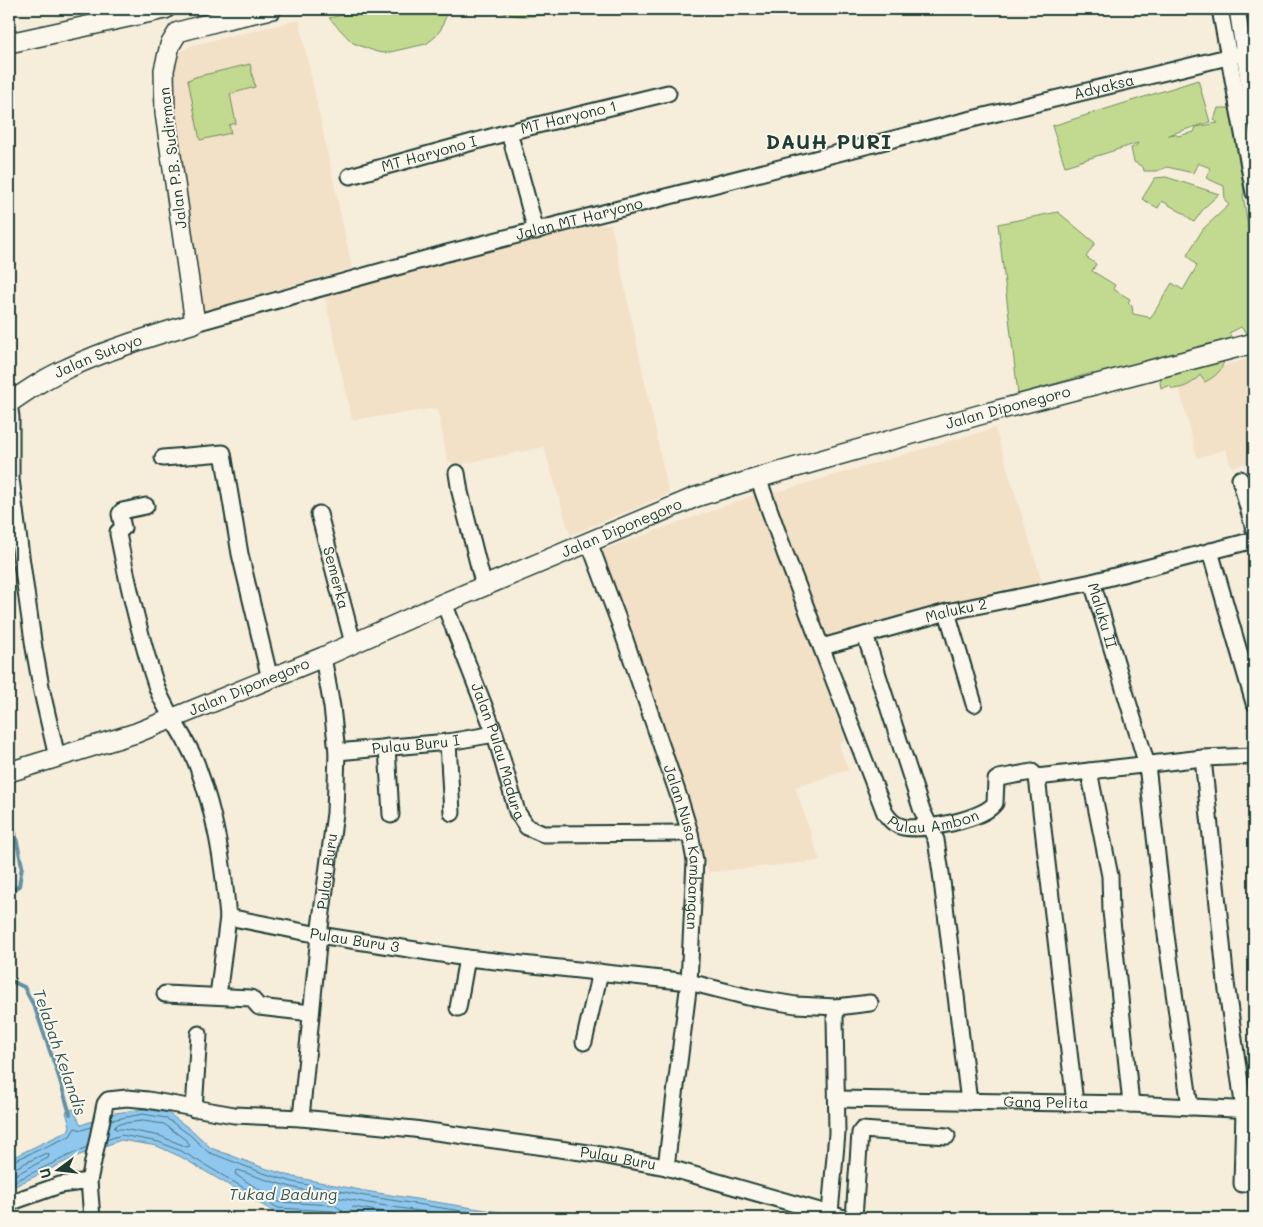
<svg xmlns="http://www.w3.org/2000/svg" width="1263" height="1227" font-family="Mali,sans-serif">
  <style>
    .built { fill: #f2e0c7 }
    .green { fill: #c2da90; stroke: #708c62 }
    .water { fill: #8fc7ee; stroke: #6290a4 }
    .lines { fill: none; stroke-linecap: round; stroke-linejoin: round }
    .shore { stroke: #4c747e; stroke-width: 1 }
    .stream { stroke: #6290a4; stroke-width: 4 }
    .minor-casing { stroke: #1f3d34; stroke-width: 19 }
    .major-casing { stroke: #1f3d34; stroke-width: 22 }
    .minor { stroke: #fbf7ec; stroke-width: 15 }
    .major { stroke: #fbf7ec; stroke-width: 19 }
    .labels { text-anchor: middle; stroke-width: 4; stroke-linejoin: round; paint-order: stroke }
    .street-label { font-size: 15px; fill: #1f3d34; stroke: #fbf7ec }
    .water-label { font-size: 16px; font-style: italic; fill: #355959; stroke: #fbf7ec }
    .district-label { font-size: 20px; font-weight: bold; letter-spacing: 1px; fill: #1f3d34; stroke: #fbf7ec }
  </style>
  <rect width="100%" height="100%" fill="#f7eddb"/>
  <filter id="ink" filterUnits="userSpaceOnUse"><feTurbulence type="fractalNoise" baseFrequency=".02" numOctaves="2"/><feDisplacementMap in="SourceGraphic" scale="10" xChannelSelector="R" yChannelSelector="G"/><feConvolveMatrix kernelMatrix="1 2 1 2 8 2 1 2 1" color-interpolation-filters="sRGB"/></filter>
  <g filter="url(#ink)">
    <g class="built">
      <path d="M299 20 352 268 201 312 169 78 178 54 190 46Z"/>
      <path d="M611 224 669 494 570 535 544 447 456 465 447 460 438 408 352 420 325 297 526 235Z"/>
      <path d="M1254 357V461L1231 467 1226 449 1197 458 1177 379Z"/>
      <path d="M995 428 1043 585 1000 590 819 642 767 495Z"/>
      <path d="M755 495 845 739 839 745 848 770 795 787 820 861 708 872 693 813 600 551Z"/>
    </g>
    <g class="green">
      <path d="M370 9H386L390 16 402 13 404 9H446V16L441 29 435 37 426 44 385 53 377 52 353 43 329 18Z"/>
      <path d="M496 9H575C554 14 515 22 496 9Z"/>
      <path d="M250 64 255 87 230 94 236 123 229 125 231 133 200 140 188 80 195 77Z"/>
      <path d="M1198 80 1210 122 1168 135 1175 134 1178 136 1194 132 1196 127 1218 123 1214 120 1218 108H1227L1239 112 1247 154 1240 165 1244 192 1243 195 1254 264V334L1245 332 1241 327 1229 333 1232 338C1216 355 1235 366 1205 382L1200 375C1192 384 1185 388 1173 389L1169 386 1161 388 1160 382 1163 374H1153L1145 382H1139L1095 379 1092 373 1018 394 998 224 1058 212 1095 243 1086 257 1096 264 1092 271 1115 285 1113 289 1130 299 1128 303 1132 306 1133 314 1148 317 1150 319 1172 283 1183 290 1197 266 1187 255 1203 229 1229 205 1225 200 1224 186 1206 178 1210 168 1198 163 1193 173 1167 167 1157 171H1144L1143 167 1134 162 1131 148 1136 146 1138 143 1065 166 1052 126Z"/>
      <path d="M1166 177 1219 194 1204 208 1194 222 1183 213 1162 201 1158 208 1142 199 1155 178Z"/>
    </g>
    <path class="water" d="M73 1109 81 1125 115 1113 144 1109 168 1113 193 1131 211 1148 264 1168 294 1177 365 1191 537 1218H358L276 1213 181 1157 157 1146 121 1140 77 1156 9 1189V1159L68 1131 70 1126 66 1112Z"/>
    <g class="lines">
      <g class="shore">
        <path d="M111 1120 143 1114 166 1118 190 1135 208 1152 263 1173 293 1182 365 1196 506 1218"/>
        <path d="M143 1121 164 1124 186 1140 190 1146 187 1147 160 1136 123 1129H116L114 1128 118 1124Z"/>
        <path d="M106 1140 121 1135 159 1142 183 1152 278 1208 332 1211 336 1213 338 1218"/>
        <path d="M9 1163 70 1136 75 1128 82 1130 91 1127"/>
        <path d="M9 1169 15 1168 46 1153 49 1155 48 1158 9 1178"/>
        <path d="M9 1184 87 1147"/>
        <path d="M344 1218 342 1210 334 1205 279 1202 236 1175 235 1172 238 1170C311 1198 390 1206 466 1218"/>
        <path d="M351 1218 350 1210 353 1207 419 1218"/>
      </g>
      <g class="stream">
        <path d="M9 805 22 866 19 886 9 892"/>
        <path d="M9 980 24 987 35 1008 58 1074 70 1114"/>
      </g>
      <g class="minor-casing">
        <g id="minor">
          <path d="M1220 9 1254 193"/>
          <path d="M1237 9 1254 117"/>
          <path id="s1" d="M350 176 509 132"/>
          <path id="s2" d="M536 231 509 132 668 93"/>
          <path id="s3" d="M195 323 447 253 650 201 964 121 1244 53"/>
          <path d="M9 403 11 417V479L20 549 34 648 42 692 57 757"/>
          <path d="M163 458 223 453 240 554 270 679"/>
          <path d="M457 473 460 492 484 587"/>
          <path id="s4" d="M758 478 785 553 885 813C890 820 894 825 903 827 923 831 983 820 995 803L996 780 999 778 1032 772 1037 777 1203 758 1254 756"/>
          <path d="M1240 479 1254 529"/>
          <path id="s5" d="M146 506 122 511 120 514 123 528 118 532V534C128 585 140 638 157 688 167 715 187 738 197 765 216 816 223 862 228 917L319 935 467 958 689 982 748 997 796 1005 837 1007"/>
          <path id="s6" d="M319 514 353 643"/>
          <path id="s7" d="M589 542 619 622 680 800 690 833 695 861 689 982 666 1167"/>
          <path d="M1210 551 1254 703"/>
          <path id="s8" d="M1092 582 1147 765 1166 935 1190 1107"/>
          <path id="s9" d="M444 603 495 734 517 812 527 827 543 834 690 833"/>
          <path d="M947 612 974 704"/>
          <path d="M865 635 921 808 936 840 941 873 969 1102"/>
          <path id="s10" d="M822 647 947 612 1092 582 1254 540"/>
          <path d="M448 742 452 813"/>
          <path d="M387 747 391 815"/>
          <path id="s11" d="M337 752 448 742 495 734"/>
          <path d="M1203 758 1226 983 1244 1110 1242 1184"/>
          <path d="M1089 771 1110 876 1111 911 1131 1104"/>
          <path d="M1037 777 1075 1103"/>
          <path d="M165 994 251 998 259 1007 311 1013"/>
          <path d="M218 996 228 917"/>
          <path d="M458 1008 467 958"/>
          <path d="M584 1042 600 972"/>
          <path id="s12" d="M838 1099 1131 1104 1254 1110"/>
          <path d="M194 1109 199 1034"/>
          <path id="s13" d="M301 1118 319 935 335 813 337 752 332 707 323 657"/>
          <path d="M9 1203 60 1185 89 1181"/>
          <path d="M830 1213 837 1133 835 1017 837 1007 870 1003"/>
          <path id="s14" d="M92 1218 89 1181 105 1104 108 1100 127 1098 148 1100 234 1115 301 1118 414 1129 596 1154 666 1167 844 1218"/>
          <path d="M854 1218 860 1133 862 1130 947 1136"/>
        </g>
      </g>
      <g class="major-casing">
        <g id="major">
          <path d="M9 43 165 9"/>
          <path id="s15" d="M9 403C28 390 47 377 68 368 109 349 152 336 195 323L165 113 164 70 170 45 178 32 222 20 272 9"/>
          <path id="s16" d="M9 772 136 733 171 719 323 657 444 603 696 497 758 478 979 415 1254 343"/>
        </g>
      </g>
      <use href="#minor" class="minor"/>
      <use href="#major" class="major"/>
    </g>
  </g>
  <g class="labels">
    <g class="street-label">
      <text dy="5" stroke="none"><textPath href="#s3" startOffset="939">Adyaksa</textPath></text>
      <text dy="5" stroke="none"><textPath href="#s2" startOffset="164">MT Haryono 1</textPath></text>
      <text dy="5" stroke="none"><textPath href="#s1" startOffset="82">MT Haryono I</textPath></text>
      <text transform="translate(173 158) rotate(-97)" y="5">Jalan P.B. Sudirman</text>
      <text dy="5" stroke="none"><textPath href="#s3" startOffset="398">Jalan MT Haryono</textPath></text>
      <text dy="5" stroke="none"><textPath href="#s15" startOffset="101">Jalan Sutoyo</textPath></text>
      <text dy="5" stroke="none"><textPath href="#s16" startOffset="1065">Jalan Diponegoro</textPath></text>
      <text dy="5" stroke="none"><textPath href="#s16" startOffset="660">Jalan Diponegoro</textPath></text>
      <text dy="5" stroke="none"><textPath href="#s6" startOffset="66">Semerka</textPath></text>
      <text dy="5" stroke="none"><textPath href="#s10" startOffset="139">Maluku 2</textPath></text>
      <text dy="5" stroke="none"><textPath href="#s8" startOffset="35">Maluku II</textPath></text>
      <text dy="5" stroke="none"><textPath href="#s16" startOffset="255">Jalan Diponegoro</textPath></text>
      <text dy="5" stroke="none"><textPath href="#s11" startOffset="79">Pulau Buru I</textPath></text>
      <text dy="5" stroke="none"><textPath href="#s9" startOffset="158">Jalan Pulau Madura</textPath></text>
      <text dy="5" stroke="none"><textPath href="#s4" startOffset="412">Pulau Ambon</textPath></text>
      <text dy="5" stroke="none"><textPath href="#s7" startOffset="321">Jalan Nusa Kambangan</textPath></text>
      <text dy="5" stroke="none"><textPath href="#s13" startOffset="248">Pulau Buru</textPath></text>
      <text dy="5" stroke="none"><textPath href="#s5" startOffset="581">Pulau Buru 3</textPath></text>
      <text dy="5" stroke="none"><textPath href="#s12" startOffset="208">Gang Pelita</textPath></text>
      <text dy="5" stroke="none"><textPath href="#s14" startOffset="635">Pulau Buru</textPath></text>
    </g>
    <g class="water-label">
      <text transform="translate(60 1052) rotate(71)" y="6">Telabah Kelandis</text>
      <text x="283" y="1200">Tukad Badung</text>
    </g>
    <g class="district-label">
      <text x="829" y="149">DAUH PURI</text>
    </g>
  </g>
  <rect width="1263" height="1227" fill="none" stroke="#fbf7ec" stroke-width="30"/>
  <rect x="15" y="15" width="1233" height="1197" fill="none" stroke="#1f3d34" stroke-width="2" filter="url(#ink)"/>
  <g transform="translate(58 1170) rotate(255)" stroke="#fbf7ec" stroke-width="4" paint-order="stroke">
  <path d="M0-4L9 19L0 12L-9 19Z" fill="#1f3d34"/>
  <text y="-8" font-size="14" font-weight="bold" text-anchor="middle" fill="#1f3d34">U</text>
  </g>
</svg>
